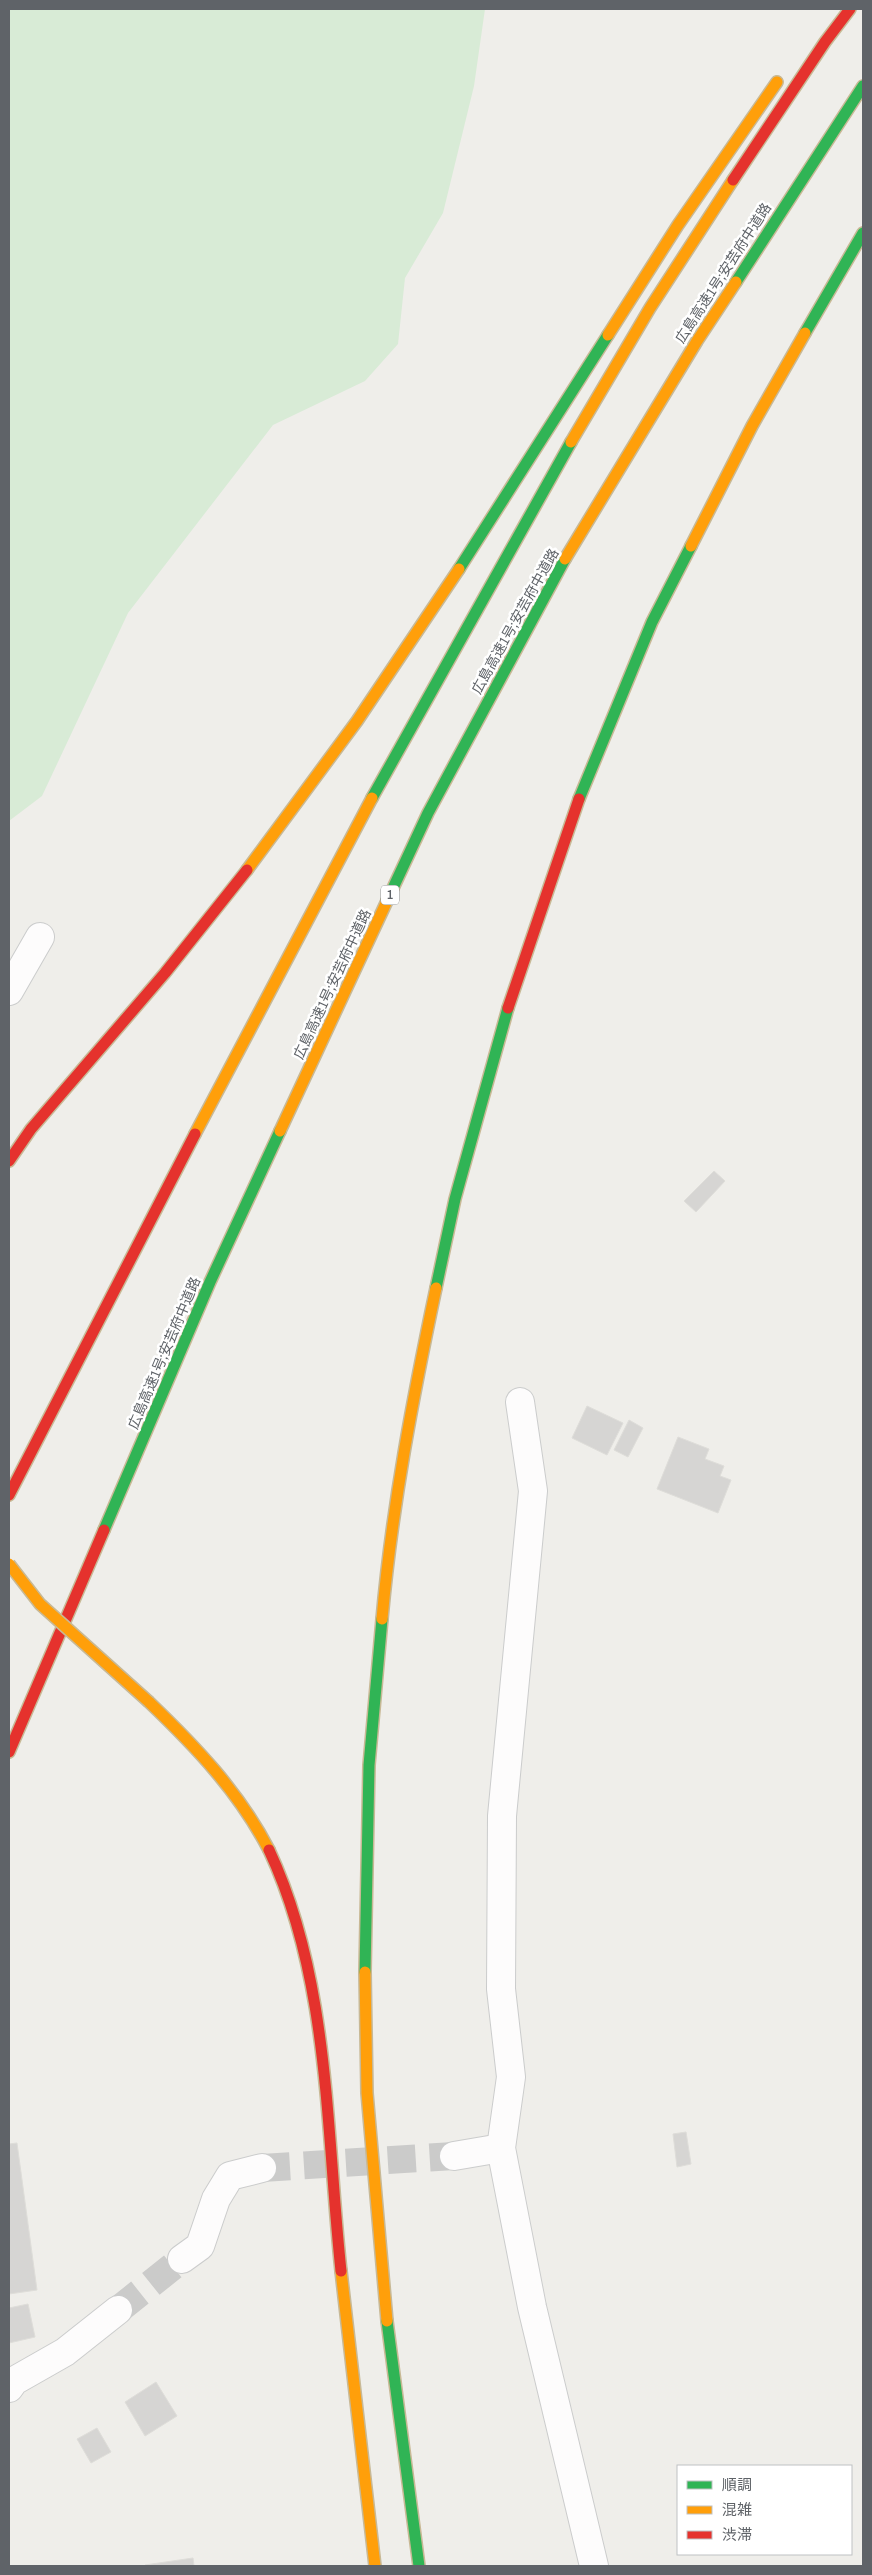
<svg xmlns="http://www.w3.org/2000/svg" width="872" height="2575" font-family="'Archivo Narrow','Noto Sans JP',sans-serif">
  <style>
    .green { fill: #d8ebd6 }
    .building { fill: #d6d5d3; stroke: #deddd9 }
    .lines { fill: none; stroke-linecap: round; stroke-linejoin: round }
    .street-tunnel { stroke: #cbcbca; stroke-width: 28; stroke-dasharray: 28 14; stroke-linecap: butt }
    .street-casing { stroke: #cbcccc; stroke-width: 30 }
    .fast-casing { stroke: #c8b996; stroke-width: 14 }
    .slow-casing { stroke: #c8b996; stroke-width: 14 }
    .jam-casing { stroke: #c8b996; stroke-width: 14 }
    .street { stroke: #fdfcfc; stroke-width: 28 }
    .fast { stroke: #30b455; stroke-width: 11 }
    .slow { stroke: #ff9f0a; stroke-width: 11 }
    .jam { stroke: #e5322d; stroke-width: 11 }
    .slow-bridge-casing { stroke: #c8b996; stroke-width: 14; stroke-linecap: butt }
    .slow-bridge { stroke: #ff9f0a; stroke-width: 11 }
    .labels { text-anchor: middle; stroke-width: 5; stroke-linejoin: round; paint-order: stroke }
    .shield { fill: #fff; stroke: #8f9295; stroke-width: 1 }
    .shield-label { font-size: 12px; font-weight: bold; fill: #5f6368 }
    .street-label { font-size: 14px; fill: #5f6368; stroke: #fff }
  </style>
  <rect width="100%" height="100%" fill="#efeeea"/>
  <path class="green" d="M9 9H485L474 86 443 213 405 278 398 344 365 381 273 425 128 613 42 796 9 821Z"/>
  <g class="building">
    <path d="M714 1171 725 1181 696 1212 684 1201Z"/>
    <path d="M587 1406 623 1423 607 1455 572 1438Z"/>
    <path d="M629 1420 643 1428 628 1457 614 1450Z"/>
    <path d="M678 1437 709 1449 705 1459 724 1466 720 1476 731 1480 718 1513 657 1489Z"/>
    <path d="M686 2132 691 2164 677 2167 673 2134Z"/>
    <path d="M17 2143 37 2290 9 2294V2144Z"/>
    <path d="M28 2304 35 2337 9 2343V2308Z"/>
    <path d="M156 2382 177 2416 145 2436 125 2402Z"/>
    <path d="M97 2428 111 2452 91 2463 77 2439Z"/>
    <path d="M193 2558 194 2566H145V2565Z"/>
  </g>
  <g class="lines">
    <g class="street-tunnel">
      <path d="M262 2168 454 2156"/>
      <path d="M118 2310 182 2259"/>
    </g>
    <g class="street-casing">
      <g id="street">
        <path d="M9 991 40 937"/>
        <path d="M520 1402 533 1491 502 1816 501 1989 511 2077 501 2148 532 2307 594 2566"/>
        <path d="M454 2156 501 2148"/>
        <path d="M182 2259 200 2246 216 2199 230 2176 262 2168"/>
        <path d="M9 2388 14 2381 65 2352 118 2310"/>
      </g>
    </g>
    <g class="fast-casing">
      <g id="fast">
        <path d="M736 282 863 86"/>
        <path d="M805 333 863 233"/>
        <path d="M459 569 608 335"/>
        <path d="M372 798 571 442"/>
        <path d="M579 799 652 622 691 546"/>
        <path d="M387 901 428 813 565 559"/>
        <path d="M436 1288 455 1199 508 1008"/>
        <path d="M104 1530 210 1282 280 1131"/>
        <path d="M365 1972 369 1765 382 1619"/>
        <path d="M387 2321 419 2566"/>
      </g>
    </g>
    <g class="slow-casing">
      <g id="slow">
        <path d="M608 335 678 225 777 82"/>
        <path d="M571 442 650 308 733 180"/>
        <path d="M691 546 752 426 805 333"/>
        <path d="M565 559 697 341 736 282"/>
        <path d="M247 870 357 721 459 569"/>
        <path d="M280 1131 387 901"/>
        <path d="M195 1134 372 798"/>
        <path d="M382 1619C392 1507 413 1397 436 1288"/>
        <path d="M149 1702C196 1747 239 1792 269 1850"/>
        <path d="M365 1972 367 2093 387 2321"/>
        <path d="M341 2271 375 2566"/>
      </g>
    </g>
    <g class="jam-casing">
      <g id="jam">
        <path d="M733 180 825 42 850 9"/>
        <path d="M508 1008 579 799"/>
        <path d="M9 1161 31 1129 165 973 247 870"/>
        <path d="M9 1495 195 1134"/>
        <path d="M9 1752 104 1530"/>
        <path d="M269 1850C330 1980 326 2132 341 2271"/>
      </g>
    </g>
    <use href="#street" class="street"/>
    <use href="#fast" class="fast"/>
    <use href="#slow" class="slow"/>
    <use href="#jam" class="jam"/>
    <g class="slow-bridge-casing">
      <path id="slow-bridge" d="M9 1564 40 1604 149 1702"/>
    </g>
    <use href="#slow-bridge" class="slow-bridge"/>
  </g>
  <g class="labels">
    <rect class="shield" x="381" y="885.5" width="18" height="19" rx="4"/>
    <g class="shield-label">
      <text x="390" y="899">1</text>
    </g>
    <g class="street-label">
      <text transform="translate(723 273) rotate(-57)" y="5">広島高速1号;安芸府中道路</text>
      <text transform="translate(515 621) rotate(-61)" y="5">広島高速1号;安芸府中道路</text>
      <text transform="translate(332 984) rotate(-65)" y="5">広島高速1号;安芸府中道路</text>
      <text transform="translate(164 1353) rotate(-67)" y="5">広島高速1号;安芸府中道路</text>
    </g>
  </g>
  <rect width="872" height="2575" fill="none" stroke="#5f6368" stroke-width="20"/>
  <rect x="677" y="2465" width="175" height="90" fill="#ffffff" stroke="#bfc1c3"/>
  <rect x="687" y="2481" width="25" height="8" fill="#30b455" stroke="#bfc1c3"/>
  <text x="722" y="2490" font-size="15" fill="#5f6368">順調</text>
  <rect x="687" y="2506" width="25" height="8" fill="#ff9f0a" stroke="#bfc1c3"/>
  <text x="722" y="2515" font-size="15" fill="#5f6368">混雑</text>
  <rect x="687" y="2531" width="25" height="8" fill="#e5322d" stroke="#bfc1c3"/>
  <text x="722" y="2540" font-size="15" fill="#5f6368">渋滞</text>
</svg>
